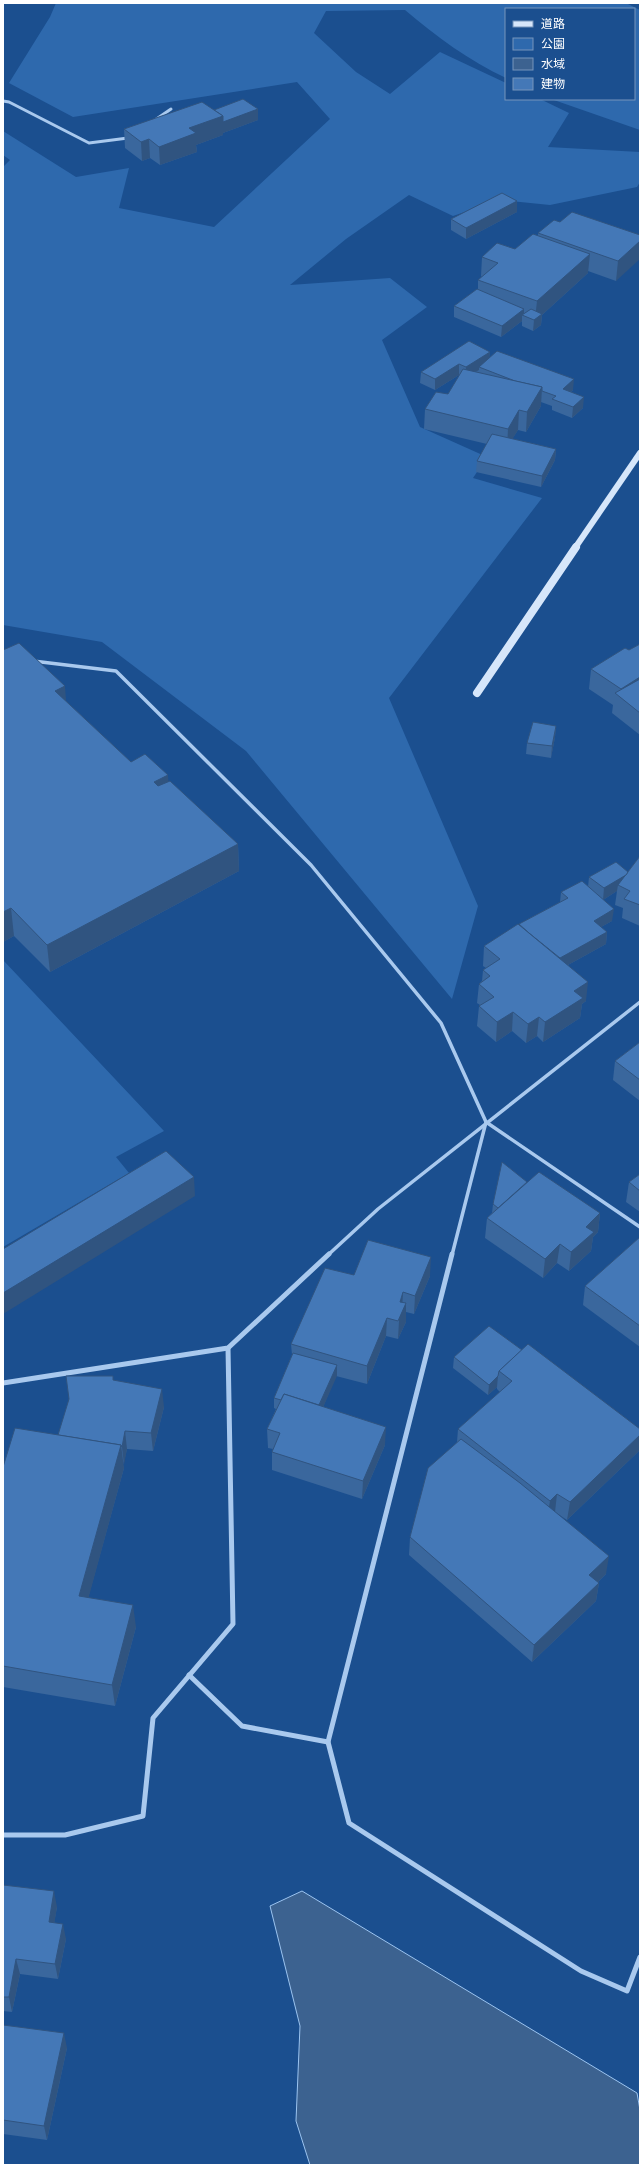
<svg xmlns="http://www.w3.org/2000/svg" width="643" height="2168" font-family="Helvetica,'Noto Sans JP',sans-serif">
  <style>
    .green { fill: #2e69ad }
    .water { fill: #3c6290; stroke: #9cc4f0 }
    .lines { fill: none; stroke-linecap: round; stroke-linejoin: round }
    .street-far2 { stroke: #a9c9ee; stroke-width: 3 }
    .street-far1 { stroke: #a9c9ee; stroke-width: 3.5 }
    .street { stroke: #a9c9ee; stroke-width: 5 }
    .secondary-far1 { stroke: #d6e6fa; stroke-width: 6 }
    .secondary { stroke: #d6e6fa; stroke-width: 8 }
    .wall { fill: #3a679d }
    .shaded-wall { fill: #305480 }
    .building { fill: #4478b7; stroke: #305480 }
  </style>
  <rect width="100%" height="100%" fill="#1b4f8f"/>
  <g class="green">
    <path d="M56 3H626L640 10V130L551 99H634V9H506V78C469 61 436 36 405 10L326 11 314 33 356 72 390 94 440 52 506 83V99H540L569 113 548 147 640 152V182L637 187 550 205 500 200 453 216 409 195 346 239 290 285 390 278 427 307 382 340 420 427 487 457 473 478 542 498 389 698 478 906 452 999 246 751 102 642 3 625V167L10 160 3 155V131L76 177 129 168 119 208 214 227 330 119 297 82 73 117 9 83 50 17Z"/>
    <path d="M3 960 164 1131 116 1157 129 1173 3 1247Z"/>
  </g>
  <path class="water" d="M302 1891 637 2093 640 2110V2165H310L296 2121 300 2026 270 1906Z"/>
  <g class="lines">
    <g class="street-far2">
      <path d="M3 101 9 102 89 143 128 138"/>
      <path d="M155 120 171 109"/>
    </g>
    <g class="street-far1">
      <path d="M33 661 116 671 311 865 441 1023 486 1122 640 1227"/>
      <path d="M328 1255 378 1209 640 1002"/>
      <path d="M452 1255 486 1122"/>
    </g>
    <g class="street">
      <path d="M452 1254 328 1742 349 1823 581 1971 627 1991 640 1957"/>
      <path d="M3 1383 228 1348 329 1254"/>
      <path d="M189 1675 242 1726 328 1742"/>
      <path d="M3 1835H65L143 1816 153 1718 233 1624 228 1348"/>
    </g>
    <path class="secondary-far1" d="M575 548 640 453"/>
    <path class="secondary" d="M477 693 576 547"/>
  </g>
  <g class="wall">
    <path d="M258 109V120L223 133V135L196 145 197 152 160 165 150 158 142 161 125 148 124 129 214 110Z"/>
    <path d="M517 201V212L466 239 451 230V219Z"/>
    <path d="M560 222 640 235 616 281 588 271V273L542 315 541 325 533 331 522 326V321L501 337 454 317V306L478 289V280L482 277 481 276 482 257 515 249 538 236V233Z"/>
    <path d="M490 352 489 358 573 390 571 392 583 408 572 418 552 410V406L541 402V406L526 432 518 430 512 439 556 449 555 460 541 487 476 472 477 461 487 444 424 429 425 409 448 394 460 375H459L435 390 420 383 421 372Z"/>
    <path d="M640 644V735L612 713 613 705 589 689 591 669 629 650Z"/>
    <path d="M3 650 66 701 131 762 168 781 238 844 239 871 50 972 14 936 3 942Z"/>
    <path d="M556 726 555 737 551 758 526 754 527 743Z"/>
    <path d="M640 856V926L622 918 623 908 615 905 617 891 603 900 612 921 601 927 607 932 606 944 568 965 586 1001 582 1004 580 1018 543 1042 537 1036 526 1043 512 1031 496 1042 477 1026 479 1006 480 1005 477 1003 479 984 482 981 483 970 486 968 483 966 484 946 519 925V924L560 902 561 892 588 887 589 877 628 872Z"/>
    <path d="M640 1042V1101L613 1080 615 1061Z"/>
    <path d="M640 1174V1212L626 1202 629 1182Z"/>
    <path d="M527 1182 600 1213 598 1232 593 1237 591 1251 569 1271 557 1263 543 1278 485 1238 487 1218 492 1213 493 1204Z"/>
    <path d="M640 1237V1347L583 1305 585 1286Z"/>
    <path d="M354 1275 430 1276 414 1314 406 1312V1322L398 1339 386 1336 367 1384 336 1376 323 1407 385 1445 362 1499 272 1470V1452L273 1449 268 1448 267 1429 276 1409 274 1408V1398L292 1355 291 1344Z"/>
    <path d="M522 1350 640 1429V1450L567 1520 555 1512 606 1574 598 1582 599 1583 596 1601 532 1662 409 1555 410 1537 457 1442 458 1429 500 1392 497 1389V1387L488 1395 453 1368 454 1357Z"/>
    <path d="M113 1376V1380L164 1407 153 1451 127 1449 123 1465 124 1468 88 1598 136 1627 115 1706 3 1687V1467L58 1435Z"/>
    <path d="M3 1885 57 1907 54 1923 66 1939 58 1979 20 1974 12 2012 3 2011Z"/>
    <path d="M3 2025 67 2048 47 2140 3 2134Z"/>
  </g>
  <g class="shaded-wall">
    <path d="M258 109V120L223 133V135L196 145 197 152 160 165 159 147 189 128 223 116Z"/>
    <path d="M149 139 150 158 142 161 141 142Z"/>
    <path d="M517 201V212L466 239V228Z"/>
    <path d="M640 241V259L616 281 618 261Z"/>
    <path d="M590 254 588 273 542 315 541 325 533 331 534 320 535 319 537 301Z"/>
    <path d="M524 309V316L522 315V321L501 337 502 326Z"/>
    <path d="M490 352 489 363 479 367V370L465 378 466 367Z"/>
    <path d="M459 364V375L435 390V379Z"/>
    <path d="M574 379 573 390 562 400 563 389Z"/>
    <path d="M542 387 541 406 526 432 527 412Z"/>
    <path d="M584 397 583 408 572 418 573 407Z"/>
    <path d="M519 410 518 430 507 448 508 429Z"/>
    <path d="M556 449 555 460 541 487 542 476Z"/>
    <path d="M640 677V695L620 697 621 689Z"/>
    <path d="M65 686 67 714 55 691Z"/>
    <path d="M556 726 555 737 551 758 552 746Z"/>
    <path d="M168 775 170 802 154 782Z"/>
    <path d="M238 844 239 871 50 972 47 945Z"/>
    <path d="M629 872 618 885 617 891 603 900 604 888Z"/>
    <path d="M11 908 14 936 3 942V912Z"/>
    <path d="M614 909 612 921 592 932 594 921Z"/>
    <path d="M607 932 606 944 557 971 558 959Z"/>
    <path d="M588 982 586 1001 582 1004 580 1018 543 1042 545 1022 574 991Z"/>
    <path d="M513 1012 512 1031 496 1042 497 1022Z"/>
    <path d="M539 1017 537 1036 526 1043 528 1024Z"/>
    <path d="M194 1177 195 1196 3 1314V1293Z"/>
    <path d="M600 1213 598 1232 593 1237 591 1251 569 1271 571 1252 586 1227Z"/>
    <path d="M560 1244 557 1263 543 1278 545 1259Z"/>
    <path d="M431 1257 430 1276 414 1314 415 1296Z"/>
    <path d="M403 1292 402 1311 406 1303V1322L398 1339 400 1302Z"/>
    <path d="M387 1318 386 1336 367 1384V1366Z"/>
    <path d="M337 1365V1376L317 1421V1410Z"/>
    <path d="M498 1376 497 1387 488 1395 489 1385Z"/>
    <path d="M162 1389 164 1407 153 1451 151 1433Z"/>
    <path d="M386 1427 385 1445 362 1499 363 1481Z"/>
    <path d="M125 1431 127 1449 124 1465 122 1447Z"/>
    <path d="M640 1435V1450L567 1520 570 1502Z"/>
    <path d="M121 1445 124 1468 83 1618 79 1596Z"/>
    <path d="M557 1494 555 1512 547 1519 550 1501Z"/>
    <path d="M609 1556 606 1574 587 1593 589 1575Z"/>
    <path d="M599 1583 596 1601 532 1662 534 1645Z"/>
    <path d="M133 1605 136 1627 115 1706 112 1685Z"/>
    <path d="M54 1891 57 1907 52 1938 49 1922Z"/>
    <path d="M63 1924 66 1939 58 1979 55 1964Z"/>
    <path d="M16 1959 20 1974 12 2012 9 1997Z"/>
    <path d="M64 2033 67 2048 47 2140 44 2126Z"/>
  </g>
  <g class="building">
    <path d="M243 99 258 109 223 122V116L214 110Z"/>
    <path d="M202 102 223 116 189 128 196 133 159 147 149 139 141 142 124 129Z"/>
    <path d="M502 193 517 201 466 228 451 219Z"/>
    <path d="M572 212 640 235V241L618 261 538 233 554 220 560 222Z"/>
    <path d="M533 234 590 254 537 301 478 280 498 263 482 257 497 243 515 249Z"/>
    <path d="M477 289 524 309 502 326 454 306Z"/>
    <path d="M531 309 542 314 534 320 522 315Z"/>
    <path d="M469 341 490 352 466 367 459 364 435 379 421 372Z"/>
    <path d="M497 351 574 379 563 389 584 397 573 407 552 399 556 396 542 391V387L515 381 479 367Z"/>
    <path d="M463 369 542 387 527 412 519 410 508 429 425 409 436 392 448 394Z"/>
    <path d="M492 434 556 449 542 476 477 461Z"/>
    <path d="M19 643 65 686 55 691 131 762 145 754 168 775 154 782 158 786 170 781 238 844 47 945 11 908 3 912V650Z"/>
    <path d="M640 644V677L621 689 591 669 625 648 629 650Z"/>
    <path d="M640 679V713L615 693Z"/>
    <path d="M533 722 556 726 552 746 527 743Z"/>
    <path d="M640 856V905L624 899 630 891 618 885Z"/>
    <path d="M616 862 628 872 626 875 604 888 589 877Z"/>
    <path d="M582 881 614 909 594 921 607 932 560 958 529 933 519 924 568 898 561 892Z"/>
    <path d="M518 924 588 982 574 991 583 998 545 1022 539 1017 528 1024 513 1012 497 1022 479 1006 494 997 479 984 490 976 483 970 500 959 484 946Z"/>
    <path d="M640 1042V1080L615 1061Z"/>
    <path d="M166 1151 194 1177 3 1293V1249Z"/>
    <path d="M502 1162 527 1182 498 1208 493 1204Z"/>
    <path d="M539 1172 600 1213 586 1227 594 1232 571 1252 560 1244 545 1259 487 1218Z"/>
    <path d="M640 1174V1191L629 1182Z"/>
    <path d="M640 1237V1326L585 1286Z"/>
    <path d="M368 1240 431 1257 415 1296 403 1292 400 1302 406 1303 398 1321 387 1318 367 1366 291 1344 325 1268 354 1275Z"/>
    <path d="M489 1326 522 1350 499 1371 498 1376 489 1385 454 1357Z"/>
    <path d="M528 1344 640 1429V1435L570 1502 557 1494 550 1501 458 1429 512 1381 499 1371Z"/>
    <path d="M293 1353 337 1365 319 1405 284 1394 281 1400 274 1398Z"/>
    <path d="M66 1376H113V1380L162 1389 151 1433 125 1431 122 1447 121 1445 58 1435 69 1399Z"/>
    <path d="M284 1394 386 1427 363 1481 272 1452 280 1433 267 1429Z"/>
    <path d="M15 1428 121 1445 79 1596 133 1605 112 1685 3 1666V1467Z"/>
    <path d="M461 1439 520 1483 609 1556 589 1575 599 1583 534 1645 410 1537 428 1468Z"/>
    <path d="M3 1885 54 1891 49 1922 63 1924 55 1964 16 1959 9 1997H3Z"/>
    <path d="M3 2025 64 2033 44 2126 3 2120Z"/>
  </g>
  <rect width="643" height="2168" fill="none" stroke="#ffffff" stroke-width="8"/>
  <rect x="505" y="8" width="130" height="92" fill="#1b4f8f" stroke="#7695bc"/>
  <rect x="513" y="21" width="20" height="6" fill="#d6e6fa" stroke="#7695bc"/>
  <text x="541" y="28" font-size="12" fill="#ffffff">道路</text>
  <rect x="513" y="38" width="20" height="12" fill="#2e69ad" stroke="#7695bc"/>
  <text x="541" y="48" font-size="12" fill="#ffffff">公園</text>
  <rect x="513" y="58" width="20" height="12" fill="#3c6290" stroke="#7695bc"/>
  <text x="541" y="68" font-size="12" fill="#ffffff">水域</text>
  <rect x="513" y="78" width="20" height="12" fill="#4478b7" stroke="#7695bc"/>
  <text x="541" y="88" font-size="12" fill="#ffffff">建物</text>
</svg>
